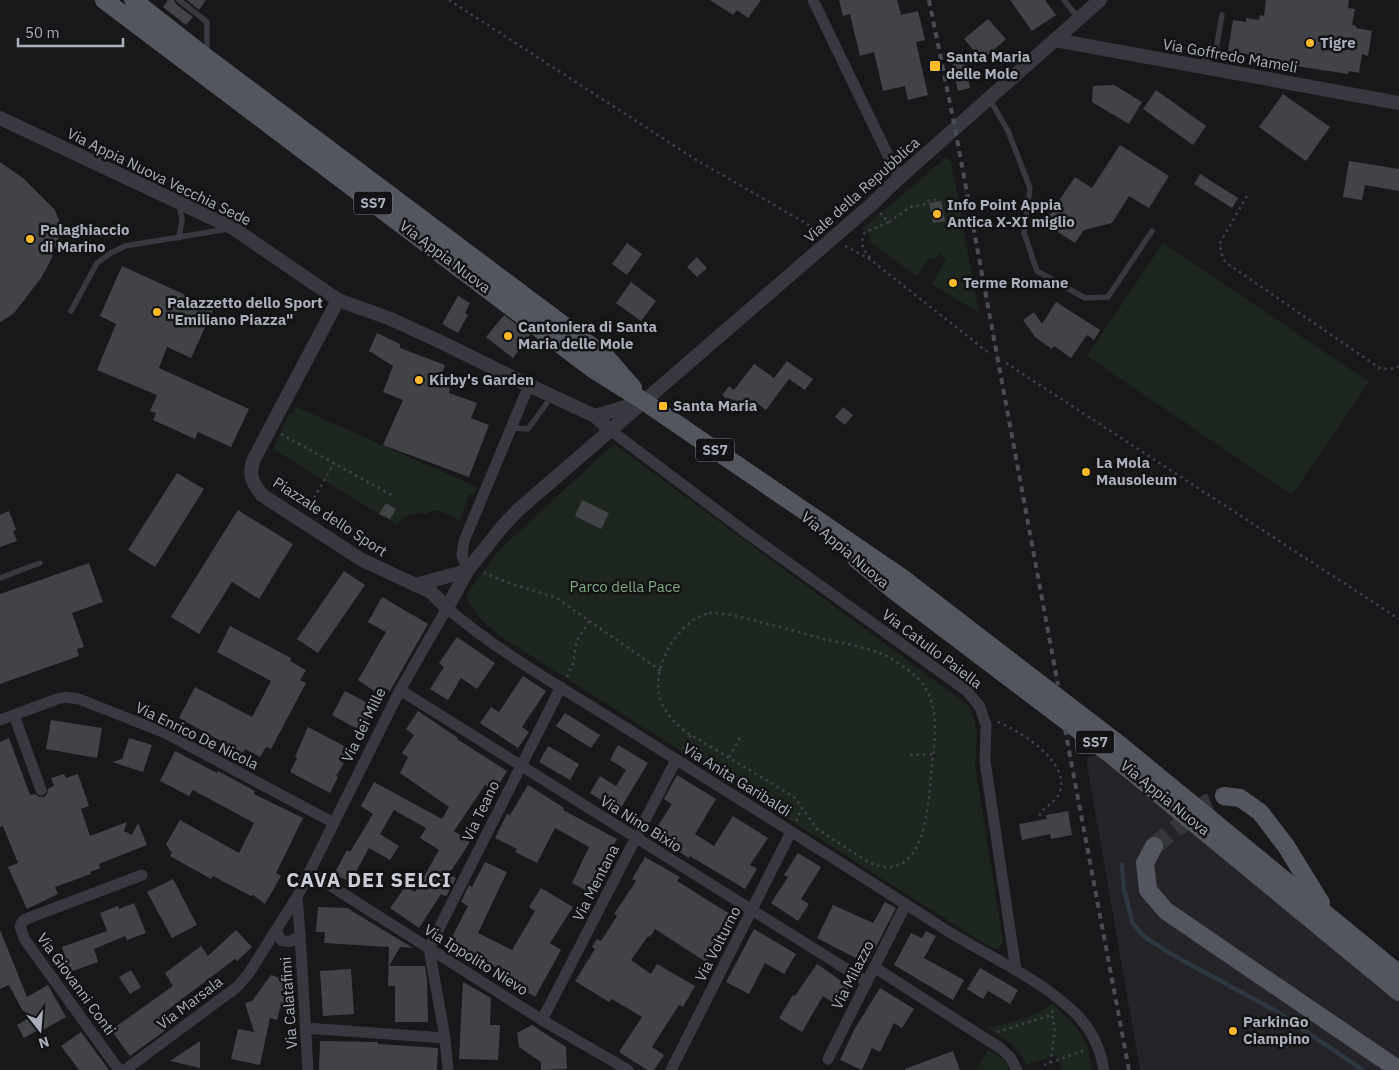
<svg xmlns="http://www.w3.org/2000/svg" width="1399" height="1070" font-family="'IBM Plex Sans',sans-serif">
  <style>
    .built { fill: #242327 }
    .green { fill: #1d261e }
    .lines { fill: none; stroke-linecap: round; stroke-linejoin: round }
    .stream { stroke: #2c3740; stroke-width: 4.5 }
    .building { fill: #424347 }
    .primary-tunnel { stroke: #35363a; stroke-width: 18; stroke-dasharray: 18 9; stroke-linecap: butt }
    .path { stroke: #3e4047; stroke-width: 2.5; stroke-dasharray: 2.5 4; stroke-linecap: butt }
    .service { stroke: #383940; stroke-width: 5.5 }
    .minor { stroke: #383940; stroke-width: 11 }
    .tertiary { stroke: #383940; stroke-width: 14 }
    .primary { stroke: #54565f; stroke-width: 18 }
    .rail { stroke: #4b4d55; stroke-width: 4; stroke-dasharray: 6 5; stroke-linecap: butt }
    .poi-dot { fill: #ffbb2b; stroke: #131315; stroke-width: 2 }
    .labels { text-anchor: middle; stroke-width: 5; stroke-linejoin: round; paint-order: stroke }
    .shield { fill: #131315; stroke: #7c8089; stroke-width: 1 }
    .shield-label { font-size: 14px; font-weight: bold; fill: #a9aebb }
    .poi-label { font-size: 15px; font-weight: bold; fill: #a9aebb; stroke: #131315; text-anchor: start }
    .street-label { font-size: 15px; fill: #a9aebb; stroke: #131315 }
    .park-label { font-size: 15px; fill: #7ea881; stroke: #131315 }
    .district-label { font-size: 20px; font-weight: bold; letter-spacing: 1px; fill: #cacdd7; stroke: #131315 }
  </style>
  <rect width="100%" height="100%" fill="#18181a"/>
  <path class="built" d="M1120 745 1399 974V1070H1140L1086 759Z"/>
  <g class="green">
    <path d="M947 157 951 162 979 313 932 284 946 259 940 254 934 259H929L917 276 869 241 871 236 863 228Z"/>
    <path d="M1163 243 1369 382 1292 495 1087 356Z"/>
    <path d="M296 407 477 487 474 495 469 494 460 521 440 511 429 512 428 514C416 512 404 514 397 525L273 449 289 414 292 415Z"/>
    <path d="M614 444 969 706 974 719 977 735 975 766 1003 941 1000 948 995 949 990 947 506 640C489 627 474 616 466 595L500 549Z"/>
    <path d="M1052 1003 1075 1026 1087 1044 1092 1070H1062L1057 1055 1026 1065C1019 1045 1002 1038 985 1027 1005 1025 1037 1017 1052 1003Z"/>
    <path d="M988 1050 1005 1060 1009 1070H976Z"/>
  </g>
  <g class="lines">
    <path class="stream" d="M1122 865 1124 890 1133 924 1145 937 1171 954 1276 1011 1363 1070"/>
  </g>
  <g class="building">
    <path d="M168 0H174L176 4 193 17 186 25 163 7Z"/>
    <path d="M187 0H206L199 10Z"/>
    <path d="M710 0H761L748 18 737 10 733 15Z"/>
    <path d="M839 0H897L901 15 918 11 925 40 916 42 928 95 908 100 905 86 883 91 874 52 860 56 850 14 843 16Z"/>
    <path d="M1010 0H1045L1056 15 1032 31Z"/>
    <path d="M1266 0H1349L1348 8 1355 9 1352 25 1356 26V28L1372 31 1368 56 1362 54 1359 73 1349 71 1348 74 1263 61 1264 57 1228 51 1233 20 1246 22V18L1259 20 1260 15 1264 16Z"/>
    <path d="M988 19 1006 39 982 60 964 39Z"/>
    <path d="M964 59 970 88 958 91 952 62Z"/>
    <path d="M1114 85 1142 102 1129 124 1092 102 1093 86Z"/>
    <path d="M1156 90 1206 126 1193 145 1143 109Z"/>
    <path d="M1283 94 1330 127 1306 161 1259 127Z"/>
    <path d="M1120 145 1169 176 1149 208 1129 196 1112 223 1084 230 1075 243 1044 223 1075 177 1092 188Z"/>
    <path d="M1349 161 1399 169V191L1365 185 1362 200 1343 197Z"/>
    <path d="M0 162 23 178 55 210 61 226 60 235 51 260 41 278 18 308 13 314 0 322Z"/>
    <path d="M1200 174 1238 198 1232 208 1194 184Z"/>
    <path d="M941 201 945 221 933 223 929 203Z"/>
    <path d="M627 243 642 254 627 275 612 264Z"/>
    <path d="M697 257 707 268 697 277 687 267Z"/>
    <path d="M122 266 214 308 191 358 167 347 159 368 249 409 231 447 198 432 195 439 153 420 156 413 150 411 157 395 97 370 116 324 100 316Z"/>
    <path d="M631 282 656 301 641 321 616 303Z"/>
    <path d="M458 296 470 303 465 313 468 315 458 333 442 324Z"/>
    <path d="M1056 302 1100 330 1094 340 1087 335 1071 358 1054 346 1052 349 1035 337 1023 320 1034 312 1042 324Z"/>
    <path d="M504 315 530 335 513 358 486 337Z"/>
    <path d="M377 333 400 344V348L445 365 442 373 451 376 447 387 450 388 449 393 477 403 471 418 489 425 469 477 383 445 403 400 383 392 393 366 369 351Z"/>
    <path d="M787 361 813 379 805 390 789 379 766 410 754 401 747 410 733 399 730 402 722 395 729 386 734 390 754 364 774 378Z"/>
    <path d="M843 407 853 415 845 425 835 417Z"/>
    <path d="M177 473 204 489 155 567 128 550Z"/>
    <path d="M582 500 609 513 601 529 575 516Z"/>
    <path d="M386 503 396 509 390 519 379 514Z"/>
    <path d="M238 510 293 544 259 599 232 582 199 634 171 617Z"/>
    <path d="M9 511 16 530 13 531 17 541 0 547V515Z"/>
    <path d="M89 563 103 602 72 613 84 647 77 649 79 656 0 684V594Z"/>
    <path d="M344 571 365 585 318 653 297 639Z"/>
    <path d="M382 597 428 624 390 691 385 688 381 696 358 680 386 632 368 622Z"/>
    <path d="M230 626 291 658 290 661 306 670 300 680 306 683 271 749 266 747 260 757 245 749 243 753 179 718 195 687 252 717 271 681 217 652Z"/>
    <path d="M457 637 495 663 477 689 461 678 448 700 430 689 444 667 439 663Z"/>
    <path d="M523 676 546 691 522 727 529 732 518 748 480 723 491 707 499 712Z"/>
    <path d="M345 691 375 707 361 731 332 715Z"/>
    <path d="M418 711 458 738 457 739 507 771 495 791 485 785 454 831 470 842 449 874 456 878 447 895 445 896 441 894 419 928 390 908 406 886 415 892 439 850 420 838 426 828 394 810 380 834 399 846 390 860 369 848 350 882 334 874 347 850 350 852 373 814 361 806 374 782 442 819 449 807 400 773 408 757 402 753 414 735 406 729Z"/>
    <path d="M565 713 600 735 591 748 556 726Z"/>
    <path d="M51 720 102 728 97 758 46 749Z"/>
    <path d="M308 727 348 748 341 762 344 763 336 776 338 777 330 793 290 772 297 758 295 757Z"/>
    <path d="M9 738 30 795 35 794 39 797H44L47 794 48 789 54 786 51 778 64 774 66 778 78 774 89 806 81 809 90 836 127 822 124 831 132 835 138 823 147 845 99 864 100 868 90 872 91 874 55 887 58 894 27 909 8 867 18 863 3 826 0 827V742Z"/>
    <path d="M129 738 152 745 143 772 112 762 122 759Z"/>
    <path d="M618 745 648 763 619 811 590 793 600 776 616 786 626 770 610 760Z"/>
    <path d="M548 746 579 764 570 780 539 762Z"/>
    <path d="M175 751 217 773 218 771 255 791 254 794 303 818 276 873 281 876 265 904 253 895 251 896 213 876 211 879 170 856 172 853 166 844 180 820 239 853 254 823 193 790 189 796 160 781Z"/>
    <path d="M677 775 716 799 695 834 714 846 733 816 768 838 750 865 757 869 745 889 690 856 689 858 652 835 672 804 664 799Z"/>
    <path d="M528 785 564 808 563 810 617 839 599 872 601 873 591 893 572 883 589 847 555 828 537 863 515 852 517 849 495 838 507 814 510 815Z"/>
    <path d="M1068 811 1072 835 1051 839 1050 834 1022 840 1019 824 1047 819 1046 815Z"/>
    <path d="M798 853 821 867 801 899 809 904 798 921 771 903 788 877 784 875Z"/>
    <path d="M645 857 680 877 677 881 733 916 706 962 655 929 650 937 648 936 631 960 651 974 657 964 695 986 683 1007 679 1005 652 1047 664 1055 654 1070H647L619 1052 642 1017 612 999 609 1002 575 981 595 949 592 947 597 939 601 941 617 916 614 914 636 881 632 879Z"/>
    <path d="M485 862 507 872 478 933 512 950 535 911 529 907 541 888 573 907 550 943 561 950 535 997 508 980V977L497 978 502 970 449 943 468 906 461 902 469 885 472 887Z"/>
    <path d="M173 879 197 925 172 938 147 892Z"/>
    <path d="M885 902 896 908 867 964 817 938 833 905 873 923Z"/>
    <path d="M134 903 146 933 127 940 125 936 94 949 98 962 70 972 62 947 107 931 100 913 118 906 119 909Z"/>
    <path d="M318 907 347 908 413 948 400 947 389 966H425L427 981 428 1022H395V986H388L389 947 324 943 325 932H316Z"/>
    <path d="M754 929 796 954 784 974 765 963 749 994 726 982Z"/>
    <path d="M0 930 27 997 48 985 66 1017 43 1030 42 1028 24 1038 17 1025 27 1019 9 985 0 989Z"/>
    <path d="M236 930 252 947 237 961 235 959 161 1015 170 1027 130 1056 111 1030 173 986 165 973 201 946 208 956Z"/>
    <path d="M926 931 936 936 924 958 964 980 953 1000 894 965 911 933 922 938Z"/>
    <path d="M817 964 850 987 838 1006 823 996 802 1032 779 1018 793 995 795 996Z"/>
    <path d="M980 968 1018 990 1010 1004 988 991 983 999 967 989Z"/>
    <path d="M351 969 354 1014 323 1016 320 971Z"/>
    <path d="M131 970 141 987 130 994 119 977Z"/>
    <path d="M271 975 294 983 295 1012 280 1008 277 1020 270 1018 260 1065 231 1059 238 1029 254 1032 245 1003 252 1001Z"/>
    <path d="M463 982 491 998 490 1025H500L498 1060 459 1059Z"/>
    <path d="M880 988 914 1009 902 1028 894 1023 880 1052 872 1048 862 1070 840 1060 854 1030Z"/>
    <path d="M532 1025 566 1047 567 1069 541 1070V1062L519 1047 517 1033Z"/>
    <path d="M81 1032 109 1070H79L61 1046Z"/>
    <path d="M200 1041V1068L170 1061Z"/>
    <path d="M320 1041 378 1042V1044L438 1048 437 1070H319Z"/>
    <path d="M953 1051 960 1070H905V1069Z"/>
  </g>
  <g class="lines">
    <path class="primary-tunnel" d="M1154 846 1207 803 1224 796"/>
    <g class="path">
      <path d="M449 0 698 161 821 232"/>
      <path d="M1247 196 1220 243 1221 252 1225 262 1381 369 1397 368 1399 365"/>
      <path d="M889 222 910 207 927 204 928 201 935 200V202"/>
      <path d="M845 246 871 260 990 354"/>
      <path d="M870 258C863 249 859 244 865 232L889 222 880 213"/>
      <path d="M1006 363 1399 619"/>
      <path d="M281 434 395 497"/>
      <path d="M314 498 334 463"/>
      <path d="M484 572C507 585 534 589 558 599L661 671"/>
      <path d="M709 613C728 613 746 618 764 623 784 628 804 633 823 639 842 643 865 647 882 654 894 659 914 673 922 683 942 710 934 745 931 775 928 810 924 885 870 863L817 829 795 798 788 793 686 732C675 723 666 714 661 701 649 670 677 621 709 613Z"/>
      <path d="M567 677 573 664 577 640 589 621"/>
      <path d="M998 722C1020 731 1070 762 1060 791 1057 802 1046 805 1040 814L1042 840"/>
      <path d="M683 749 691 735"/>
      <path d="M910 755 933 754"/>
      <path d="M729 757 742 734"/>
      <path d="M796 821 802 808"/>
      <path d="M997 1032 1048 1016 1054 1010"/>
      <path d="M1050 1063 1055 1031 1052 1013"/>
      <path d="M1044 1065 1085 1050"/>
    </g>
    <g class="service">
      <path d="M179 0 207 22V53"/>
      <path d="M1064 0 1079 19"/>
      <path d="M1199 63 1215 56 1222 15"/>
      <path d="M989 98 1008 131 1030 188 1024 233 1037 271 1085 298 1108 297 1152 231"/>
      <path d="M179 238 182 220 179 205"/>
      <path d="M71 311 97 263 111 253 125 246 228 229"/>
      <path d="M511 428 528 429 552 396"/>
      <path d="M0 578 40 563"/>
    </g>
    <g class="minor">
      <path d="M813 0 899 178"/>
      <path d="M610 430 747 533 967 691 980 707 986 725 985 761 1016 970"/>
      <path d="M467 571 462 555 464 541 529 385"/>
      <path d="M400 690 867 982"/>
      <path d="M14 715 41 790"/>
      <path d="M0 720 57 699 66 697 79 699 165 733 334 823"/>
      <path d="M309 872 542 1020 628 1070"/>
      <path d="M297 897 300 935C294 941 289 943 281 940L276 930 297 897 400 690 447 608C501 654 564 689 623 726 729 793 836 859 941 927 985 955 1034 975 1072 1010 1090 1026 1100 1047 1104 1070"/>
      <path d="M300 935 308 1070"/>
      <path d="M874 967 1000 1048 1010 1057 1017 1070"/>
      <path d="M542 1020 676 760"/>
      <path d="M305 1028 445 1038"/>
      <path d="M828 1059 906 904"/>
      <path d="M119 1070 25 940 20 927 22 922 26 919 142 875"/>
      <path d="M125 1070 237 987 249 973 276 930"/>
      <path d="M448 1070 445 1038 429 948 561 687"/>
      <path d="M671 1070 791 832"/>
    </g>
    <g class="tertiary">
      <path d="M1055 40 1399 103"/>
      <path d="M0 118 233 228 338 300 391 319 445 344 522 382 595 416 610 430"/>
      <path d="M338 300 254 459C248 475 252 482 262 495L362 560 431 592 447 608 467 571 502 527 518 510 871 205 899 178 1100 0"/>
      <path d="M595 416 639 403"/>
      <path d="M415 585 467 571"/>
    </g>
    <g class="primary">
      <path d="M104 0 594 370 645 402 901 577 1120 745 1399 974"/>
      <path d="M133 0 206 57 606 357 633 388"/>
      <path d="M856 559 892 589 1110 754 1399 992"/>
      <path d="M1224 796 1240 798 1260 812 1286 846 1321 903"/>
      <path d="M1154 846 1145 863 1148 890 1166 911 1399 1070"/>
    </g>
    <g class="rail">
      <path d="M929 0 955 128 1058 685"/>
      <path d="M1065 729 1129 1070"/>
    </g>
  </g>
  <g class="poi-dot">
    <circle cx="1310" cy="43" r="5"/>
    <rect x="929" y="60" width="12" height="12" rx="2.5"/>
    <circle cx="937" cy="214" r="5"/>
    <circle cx="30" cy="239" r="5"/>
    <circle cx="953" cy="283" r="5"/>
    <circle cx="157" cy="312" r="5"/>
    <circle cx="508" cy="336" r="5"/>
    <circle cx="419" cy="380" r="5"/>
    <rect x="658" y="401" width="10" height="10" rx="2.5"/>
    <circle cx="1086" cy="472" r="5"/>
    <circle cx="1233" cy="1031" r="5"/>
  </g>
  <g class="labels">
    <g class="shield">
      <rect x="354" y="191.5" width="38" height="23" rx="4"/>
      <rect x="696" y="438.5" width="38" height="23" rx="4"/>
      <rect x="1076" y="730.5" width="38" height="23" rx="4"/>
    </g>
    <g class="shield-label">
      <text x="373" y="208">SS7</text>
      <text x="715" y="455">SS7</text>
      <text x="1095" y="747">SS7</text>
    </g>
    <g class="poi-label">
      <text x="1320" y="48">Tigre</text>
      <text x="946" y="62">Santa Maria<tspan x="946" dy="17">delle Mole</tspan></text>
      <text x="947" y="210">Info Point Appia<tspan x="947" dy="17">Antica X-XI miglio</tspan></text>
      <text x="40" y="235">Palaghiaccio<tspan x="40" dy="17">di Marino</tspan></text>
      <text x="963" y="288">Terme Romane</text>
      <text x="167" y="308">Palazzetto dello Sport<tspan x="167" dy="17">"Emiliano Piazza"</tspan></text>
      <text x="518" y="332">Cantoniera di Santa<tspan x="518" dy="17">Maria delle Mole</tspan></text>
      <text x="429" y="385">Kirby's Garden</text>
      <text x="673" y="411">Santa Maria</text>
      <text x="1096" y="468">La Mola<tspan x="1096" dy="17">Mausoleum</tspan></text>
      <text x="1243" y="1027">ParkinGo<tspan x="1243" dy="17">Ciampino</tspan></text>
    </g>
    <g class="street-label">
      <text transform="translate(1230 56) rotate(10)" y="5">Via Goffredo Mameli</text>
      <text transform="translate(159 177) rotate(26)" y="5">Via Appia Nuova Vecchia Sede</text>
      <text transform="translate(862 190) rotate(-42)" y="5">Viale della Repubblica</text>
      <text transform="translate(445 257) rotate(37)" y="5">Via Appia Nuova</text>
      <text transform="translate(330 517) rotate(33)" y="5">Piazzale dello Sport</text>
      <text transform="translate(845 550) rotate(40)" y="5">Via Appia Nuova</text>
      <text transform="translate(932 649) rotate(37)" y="5">Via Catullo Paiella</text>
      <text transform="translate(364 725) rotate(-64)" y="5">Via dei Mille</text>
      <text transform="translate(197 736) rotate(26)" y="5">Via Enrico De Nicola</text>
      <text transform="translate(737 780) rotate(32)" y="5">Via Anita Garibaldi</text>
      <text transform="translate(1165 798) rotate(39)" y="5">Via Appia Nuova</text>
      <text transform="translate(481 811) rotate(-64)" y="5">Via Teano</text>
      <text transform="translate(641 824) rotate(32)" y="5">Via Nino Bixio</text>
      <text transform="translate(596 883) rotate(-63)" y="5">Via Mentana</text>
      <text transform="translate(718 944) rotate(-63)" y="5">Via Volturno</text>
      <text transform="translate(476 960) rotate(32)" y="5">Via Ippolito Nievo</text>
      <text transform="translate(853 975) rotate(-63)" y="5">Via Milazzo</text>
      <text transform="translate(76 984) rotate(54)" y="5">Via Giovanni Conti</text>
      <text transform="translate(190 1003) rotate(-37)" y="5">Via Marsala</text>
      <text transform="translate(289 1003) rotate(-94)" y="5">Via Calatafimi</text>
    </g>
    <g class="park-label">
      <text x="625" y="592">Parco della Pace</text>
    </g>
    <g class="district-label">
      <text x="369" y="887">CAVA DEI SELCI</text>
    </g>
  </g>
  <g transform="translate(40 1030) rotate(163)" stroke="#131315" stroke-width="4" paint-order="stroke">
  <path d="M0-4L9 19L0 12L-9 19Z" fill="#a9aebb"/>
  <text y="-8" font-size="14" font-weight="bold" text-anchor="middle" fill="#a9aebb">N</text>
  </g>
  <path d="M18 38v8h105v-8" fill="none" stroke="#a9aebb" stroke-width="2.5"/>
  <text x="25" y="38" font-size="15" fill="#a9aebb" stroke="#131315" stroke-width="4" paint-order="stroke">50 m</text>
</svg>
